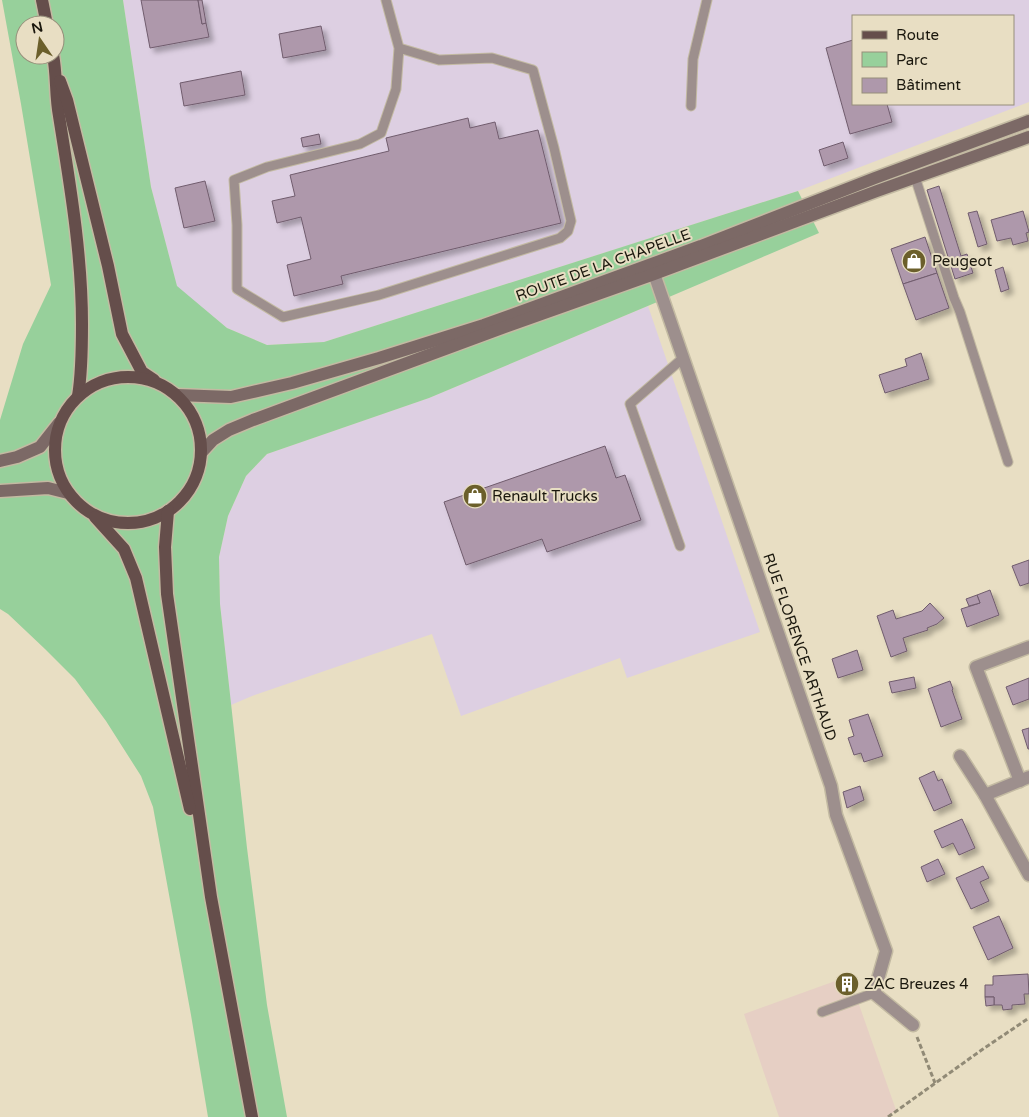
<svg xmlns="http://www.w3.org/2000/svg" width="1029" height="1117" font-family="'Varela Round',sans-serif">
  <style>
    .commercial { fill: #e6cfc4 }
    .industrial { fill: #ddcfe2; fill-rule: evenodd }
    .green { fill: #97d09b; fill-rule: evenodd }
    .building { fill: #ae98ab; stroke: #705c6d; filter: url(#shadow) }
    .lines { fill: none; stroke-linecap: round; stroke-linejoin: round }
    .lane-casing { stroke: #c3baa2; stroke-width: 11 }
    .street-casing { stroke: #c3baa2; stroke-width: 15 }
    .secondary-casing { stroke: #c3baa2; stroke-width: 15 }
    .primary-casing { stroke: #c3baa2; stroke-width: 15 }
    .path { stroke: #918a76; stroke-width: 3; stroke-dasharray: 5 2.5; stroke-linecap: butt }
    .lane { stroke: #9d8f8d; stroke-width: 9 }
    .street { stroke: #9d8f8d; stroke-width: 12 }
    .secondary { stroke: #7c6966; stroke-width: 12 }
    .primary { stroke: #654e4b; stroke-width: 12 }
    .labels { text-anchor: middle; stroke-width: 4; stroke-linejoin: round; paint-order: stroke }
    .poi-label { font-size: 15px; fill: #1a170d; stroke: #e8dec3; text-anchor: start }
    .street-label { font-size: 15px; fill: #1a170d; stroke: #e8dec3 }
  </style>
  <defs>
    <filter id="shadow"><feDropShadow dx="4.5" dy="4.5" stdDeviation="2.5" flood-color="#0004"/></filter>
  </defs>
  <rect width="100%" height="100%" fill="#e8dec3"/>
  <path class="commercial" d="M849 976 896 1110 888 1117H779L744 1014Z"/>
  <g class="industrial">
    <path d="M123 0H1029V102L798 191 324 342 267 345 227 328 177 287 151 187ZM853 16H1013V104H853Z"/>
    <path d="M648 306 760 632 627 678 620 658 461 716 432 634 252 696 231 705 220 604 219 557 228 516 246 476 267 454 429 398Z"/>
  </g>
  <path class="green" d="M2 0H123L151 187 177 286 227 328 267 345 324 342 798 191 819 233 662 300 429 398 267 454 246 476 228 516 219 557 220 604 247 848 267 1005 287 1117H208L191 1015 153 807 141 776 106 721 75 679 45 649 8 614 0 609V420L23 344 51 285 21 104ZM25 25H55V55H25Z"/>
  <g class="building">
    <path d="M141 0H198L202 24 206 23 209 37 150 48Z"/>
    <path d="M198 0H202L206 23 202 24Z"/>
    <path d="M321 26 326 50 283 58 279 34Z"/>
    <path d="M853 40V104H887L892 122 850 134 826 48Z"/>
    <path d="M241 71 245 95 184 106 180 83Z"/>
    <path d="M468 118 470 128 495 122 499 139 538 130 561 223 341 276 343 284 294 296 287 265 311 259 301 217 277 223 272 201 295 196 290 175 389 151 386 138Z"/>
    <path d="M319 134 321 144 303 147 301 138Z"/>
    <path d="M843 142 848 158 824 166 819 150Z"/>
    <path d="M205 181 215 221 184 228 175 188Z"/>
    <path d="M939 186 961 256 967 254 973 273 955 279 927 190Z"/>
    <path d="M977 211 987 244 978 247 968 213Z"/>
    <path d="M1023 211 1029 232 1026 233 1028 241 1013 245 1011 238 997 241 991 220Z"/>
    <path d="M925 237 937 273 903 284 891 249Z"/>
    <path d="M1003 267 1009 289 1001 292 995 270Z"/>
    <path d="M937 273 949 308 916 320 903 284Z"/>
    <path d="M921 353 929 379 885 393 879 375 907 366 905 359Z"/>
    <path d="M605 446 616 478 625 475 641 520 547 552 542 539 466 565 444 502Z"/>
    <path d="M1029 560V583L1020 586 1012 566Z"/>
    <path d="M990 590 999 615 967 627 961 609 980 603 977 595Z"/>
    <path d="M977 595 980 603 969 606 966 599Z"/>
    <path d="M930 603 944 618 937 624 927 628 928 630 903 638 907 651 891 657 877 616 893 610 896 619 922 611Z"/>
    <path d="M857 650 863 670 838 678 832 659Z"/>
    <path d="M914 677 916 688 892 693 889 682Z"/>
    <path d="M1029 678V699L1013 705 1006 687Z"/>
    <path d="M950 681 953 689 952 690 962 719 941 727 928 689Z"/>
    <path d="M868 714 883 756 864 762 861 753 854 755 848 738 854 736 849 720Z"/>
    <path d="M1029 728V749H1028L1022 730Z"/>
    <path d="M934 771 938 781 942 779 952 803 934 811 919 778Z"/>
    <path d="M860 786 864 800 847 808 843 792Z"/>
    <path d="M962 819 975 848 959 855 953 843 942 848 934 831Z"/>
    <path d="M938 859 945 874 927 882 921 867Z"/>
    <path d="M983 866 989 878 980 882 989 901 971 909 956 878Z"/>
    <path d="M999 916 1013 948 988 960 973 927Z"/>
    <path d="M1028 974 1029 994H1024L1025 1004 1012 1005V1009L1003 1010 1002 1005H994V997H985V985H993V976Z"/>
    <path d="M985 997H994V1005L986 1006Z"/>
  </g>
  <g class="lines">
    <g class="lane-casing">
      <g id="lane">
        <path d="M386 0 399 48 396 89 381 133 360 144 267 167 234 180 237 225V289L283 317 379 295 560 238 568 231 571 221 554 148 533 70 492 58 439 60 399 48"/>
        <path d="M691 106 693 59 707 0"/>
        <path d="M915 177 954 298 960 312 1008 462"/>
        <path d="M680 546 630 404 682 359"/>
        <path d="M822 1012 874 993"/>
      </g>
    </g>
    <g class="street-casing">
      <g id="street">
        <path d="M651 265 831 786 836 815 886 951 874 993 913 1025"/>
        <path d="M960 756 985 795"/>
        <path d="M1029 777 985 795 1029 875"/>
        <path d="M1020 781 976 667 1029 647"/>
      </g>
    </g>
    <g class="secondary-casing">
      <g id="secondary">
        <path d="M177 395 231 397 292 383 379 358 484 325 701 246 875 178 1029 121"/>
        <path d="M201 453 213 440 229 430 253 420 491 332 654 274 877 191 1029 137"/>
        <path d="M0 461 17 457 40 447 59 423"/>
        <path d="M0 491 48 488 68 493"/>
      </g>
    </g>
    <g class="primary-casing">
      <g id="primary">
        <path d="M42 0 47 25"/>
        <path d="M53 55C57 75 55 95 59 116 70 185 82 254 82 324 82 348 82 372 78 396"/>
        <path d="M60 81 67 100 108 266 122 334 142 372 154 380"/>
        <circle cx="128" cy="450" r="73"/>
        <path d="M168 511 165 547 167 594 211 897 252 1117"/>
        <path d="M95 517 124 549 136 578 190 809"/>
      </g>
    </g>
    <g class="path">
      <path d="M917 1037 935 1083"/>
      <path d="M888 1117 983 1049 1029 1018"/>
    </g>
    <use href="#lane" class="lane"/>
    <use href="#street" class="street"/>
    <use href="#secondary" class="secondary"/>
    <use href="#primary" class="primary"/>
  </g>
  <defs>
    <g id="shop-disc" transform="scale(1.25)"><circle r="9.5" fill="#6b5f2b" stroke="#e8dec3"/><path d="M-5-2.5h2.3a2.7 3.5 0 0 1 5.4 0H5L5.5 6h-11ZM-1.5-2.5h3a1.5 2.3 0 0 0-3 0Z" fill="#fff"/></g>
    <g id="building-disc" transform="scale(1.25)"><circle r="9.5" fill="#6b5f2b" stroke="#e8dec3"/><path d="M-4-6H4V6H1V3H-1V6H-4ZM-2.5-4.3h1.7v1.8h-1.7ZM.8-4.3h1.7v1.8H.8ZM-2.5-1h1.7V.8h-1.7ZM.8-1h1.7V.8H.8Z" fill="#fff"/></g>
  </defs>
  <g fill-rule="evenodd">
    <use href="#shop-disc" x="914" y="261"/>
    <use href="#shop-disc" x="475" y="496"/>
    <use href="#building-disc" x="847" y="984"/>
  </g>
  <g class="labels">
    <g class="poi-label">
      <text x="932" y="266">Peugeot</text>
      <text x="492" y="501">Renault Trucks</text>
      <text x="864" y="989">ZAC Breuzes 4</text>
    </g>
    <g class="street-label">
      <text transform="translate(603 265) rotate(-20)" y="5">ROUTE DE LA CHAPELLE</text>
      <text transform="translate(800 647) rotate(71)" y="5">RUE FLORENCE ARTHAUD</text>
    </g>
  </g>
  <rect x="852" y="15" width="162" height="90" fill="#e8dec3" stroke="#968e7a"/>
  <rect x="862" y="31" width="25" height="8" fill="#654e4b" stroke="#968e7a"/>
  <text x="896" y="40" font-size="15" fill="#1a170d">Route</text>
  <rect x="862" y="52" width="25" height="15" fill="#97d09b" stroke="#968e7a"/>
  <text x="896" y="65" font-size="15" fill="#1a170d">Parc</text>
  <rect x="862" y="78" width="25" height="15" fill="#ae98ab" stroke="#968e7a"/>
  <text x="896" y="90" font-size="15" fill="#1a170d">Bâtiment</text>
  <g transform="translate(40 40) rotate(347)"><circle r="24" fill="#e8dec3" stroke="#968e7a"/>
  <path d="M0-4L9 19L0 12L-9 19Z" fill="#6b5f2b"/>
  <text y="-8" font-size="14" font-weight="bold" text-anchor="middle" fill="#1a170d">N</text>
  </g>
</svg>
